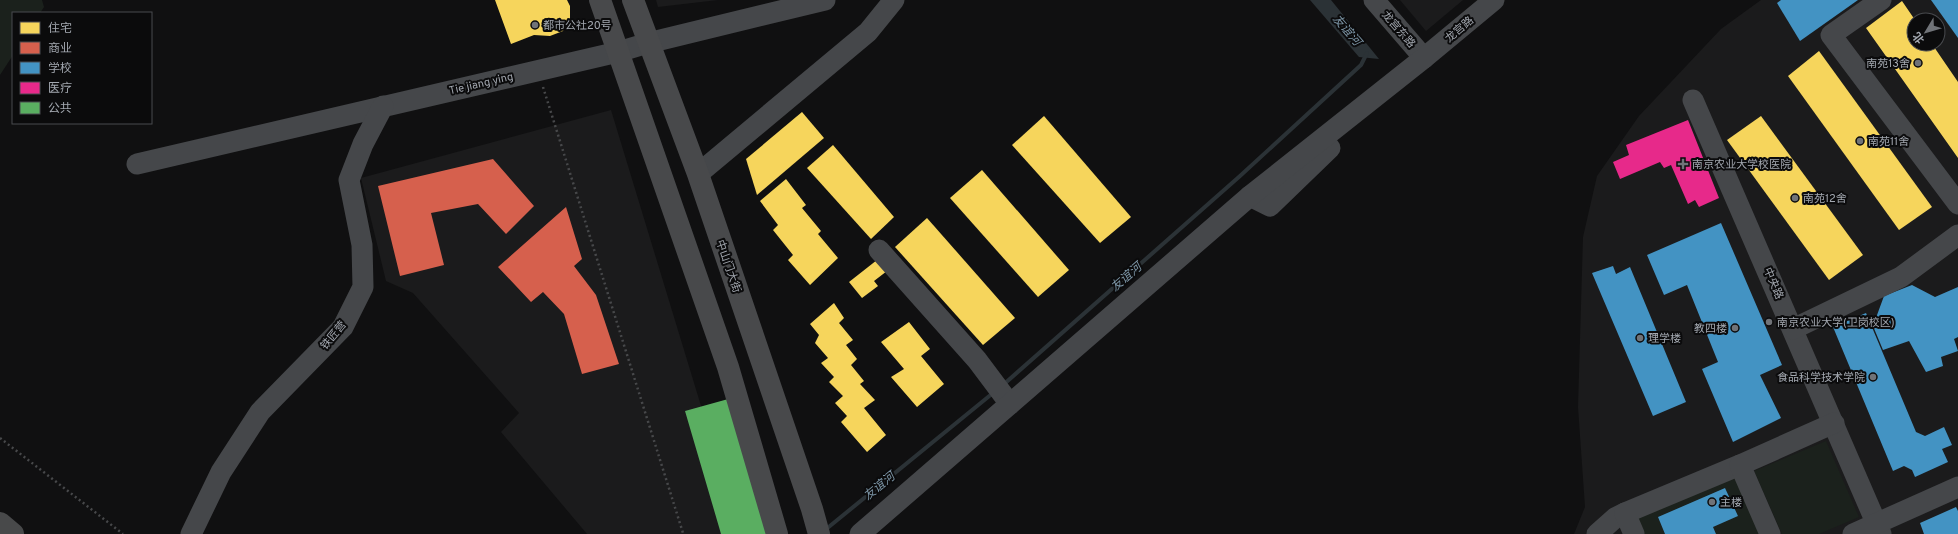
<svg xmlns="http://www.w3.org/2000/svg" width="1958" height="534" font-family="Overpass,'Noto Sans SC',sans-serif">
  <style>
    .built { fill: #1b1b1c; fill-rule: evenodd }
    .green { fill: #1b211c }
    .water { fill: #2b3236 }
    .homes { fill: #f6d55c }
    .shops { fill: #d6604d }
    .schools { fill: #4393c3 }
    .health { fill: #e7298a }
    .public { fill: #5aae61 }
    .lines { fill: none; stroke-linecap: round; stroke-linejoin: round }
    .stream { stroke: #2b3236; stroke-width: 4 }
    .path { stroke: #47484a; stroke-width: 2.5; stroke-dasharray: 2 3; stroke-linecap: butt }
    .minor { stroke: #45474a; stroke-width: 21 }
    .major { stroke: #48494b; stroke-width: 22 }
    .highway { stroke: #48494a; stroke-width: 22 }
    .poi-dot { fill: #707378; stroke: #0b0b0c; stroke-width: 1.5 }
    .labels { text-anchor: middle; stroke-width: 4; stroke-linejoin: round; paint-order: stroke }
    .poi-label { font-size: 11px; fill: #a3a8b0; stroke: #0b0b0c; text-anchor: start }
    .street-label { font-size: 11px; fill: #a3a8b0; stroke: #0b0b0c }
    .water-label { font-size: 12px; font-style: italic; fill: #7e97a8; stroke: #0b0b0c }
  </style>
  <rect width="100%" height="100%" fill="#101011"/>
  <g class="built">
    <path d="M656 0H718L658 7Z"/>
    <path d="M1400 0H1463L1426 31Z"/>
    <path d="M1761 0H1958V534H1574L1585 507 1578 407 1583 237 1597 176 1639 116 1721 29ZM1914 20H1938V44H1914Z"/>
    <path d="M611 110 740 534H587L501 432 519 413 413 293 386 281 361 178Z"/>
  </g>
  <g class="green">
    <path d="M0 0H42L44 7 40 13H13V55L0 75Z"/>
    <path d="M1826 441 1859 517 1819 534H1782L1754 471Z"/>
    <path d="M1738 469 1766 534H1716L1713 527 1738 516 1725 488 1658 517 1665 534H1642L1633 514Z"/>
  </g>
  <path class="water" d="M1310 0H1331L1379 59 1359 57Z"/>
  <g class="homes">
    <path d="M495 0H567L570 6V18L563 31 550 36 534 35 511 44Z"/>
    <path d="M1902 1 1915 20 1914 44H1932L1958 82V158L1866 28Z"/>
    <path d="M1819 51 1932 207 1899 230 1788 76Z"/>
    <path d="M802 112 824 138 757 195 746 159Z"/>
    <path d="M1044 116 1131 217 1100 243 1012 145Z"/>
    <path d="M1761 116 1863 255 1829 280 1727 140Z"/>
    <path d="M833 145 894 217 871 239 807 168Z"/>
    <path d="M982 170 1069 270 1038 297 950 198Z"/>
    <path d="M786 179 806 205 802 208 821 231 818 234 838 258 810 285 788 260 793 255 773 230 778 225 760 201Z"/>
    <path d="M927 218 1015 318 983 345 895 247Z"/>
    <path d="M877 260 887 271 874 281 878 286 862 298 849 282Z"/>
    <path d="M834 303 844 318 839 323 853 340 846 345 857 359 851 365 864 381 860 384 875 400 864 408 886 435 867 452 841 422 847 416 835 403 843 396 829 382 834 377 821 363 828 358 815 343 819 335 810 324Z"/>
    <path d="M909 322 930 349 921 356 944 384 917 407 891 377 904 369 881 342Z"/>
  </g>
  <g class="shops">
    <path d="M493 159 534 206 506 234 478 204 431 213 444 265 400 276 378 186Z"/>
    <path d="M566 207 582 259 574 266 596 295 619 364 582 374 564 314 543 292 531 302 498 267Z"/>
  </g>
  <g class="schools">
    <path d="M1781 0H1858L1800 41 1777 3Z"/>
    <path d="M1931 0H1958V38Z"/>
    <path d="M1721 223 1782 365 1760 375 1781 418 1733 442 1702 369 1718 362 1687 285 1664 295 1647 255Z"/>
    <path d="M1613 266 1616 274 1630 267 1686 402 1653 416 1592 273Z"/>
    <path d="M1912 285 1935 297 1958 287V337L1954 339 1958 351 1941 357 1943 366 1926 372 1909 341 1883 350 1873 326 1884 296Z"/>
    <path d="M1866 313 1916 432 1925 436 1944 427 1952 445 1942 449 1948 462 1915 477 1912 470 1904 466 1893 471 1833 327Z"/>
    <path d="M1725 488 1738 516 1713 527 1716 534H1665L1658 517Z"/>
    <path d="M1956 507 1958 511V534H1924L1920 523Z"/>
  </g>
  <path class="health" d="M1688 120 1719 198 1699 207 1695 200 1688 204 1671 165 1664 168 1660 162 1620 179 1613 162 1629 155 1626 145Z"/>
  <path class="public" d="M739 396 779 534H721L719 527 685 411Z"/>
  <g class="lines">
    <g class="stream">
      <path d="M1003 385 1240 176 1361 65 1367 53"/>
      <path d="M825 530 993 393"/>
    </g>
    <g class="path">
      <path d="M543 87 683 533"/>
      <path d="M0 438 123 534"/>
    </g>
    <g class="minor">
      <path d="M1374 0 1424 58"/>
      <path d="M1881 0 1831 35 1958 204"/>
      <path d="M1693 100 1881 534"/>
      <path d="M137 164 618 52 648 43 825 0"/>
      <path d="M698 174 868 32 894 0"/>
      <path d="M1250 196 1270 206 1330 148"/>
      <path d="M879 250 977 360 1010 404"/>
      <path d="M1793 329 1901 277 1958 235"/>
      <path d="M191 534 221 472 260 412 343 327 363 287 362 245 349 180 363 144 383 106"/>
      <path d="M860 534 1250 196 1424 58 1494 0"/>
      <path d="M1597 534 1615 518 1625 513"/>
      <path d="M1634 534 1625 513 1740 465"/>
      <path d="M1770 534 1740 465 1834 423"/>
      <path d="M1853 534 1958 487"/>
    </g>
    <g class="major">
      <path d="M600 0 728 367 777 534"/>
      <path d="M633 0 698 174 812 509 819 534"/>
    </g>
    <path class="highway" d="M0 523 13 534"/>
  </g>
  <g class="poi-dot">
    <circle cx="535" cy="25" r="4"/>
    <circle cx="1918" cy="63" r="4"/>
    <circle cx="1860" cy="141" r="4"/>
    <path d="M1681 158h4v4h4v4h-4v4h-4v-4h-4v-4h4z"/>
    <circle cx="1795" cy="198" r="4"/>
    <circle cx="1769" cy="322" r="4"/>
    <circle cx="1735" cy="328" r="4"/>
    <circle cx="1640" cy="338" r="4"/>
    <circle cx="1873" cy="377" r="4"/>
    <circle cx="1712" cy="502" r="4"/>
  </g>
  <g class="labels">
    <g class="poi-label">
      <text x="543" y="29">都市公社20号</text>
      <text x="1910" y="67" text-anchor="end">南苑13舍</text>
      <text x="1868" y="145">南苑11舍</text>
      <text x="1692" y="168">南京农业大学校医院</text>
      <text x="1803" y="202">南苑12舍</text>
      <text x="1777" y="326">南京农业大学(卫岗校区)</text>
      <text x="1727" y="332" text-anchor="end">教四楼</text>
      <text x="1648" y="342">理学楼</text>
      <text x="1865" y="381" text-anchor="end">食品科学技术学院</text>
      <text x="1720" y="506">主楼</text>
    </g>
    <g class="street-label">
      <text transform="translate(1399 29) rotate(49)" y="4">龙宫东路</text>
      <text transform="translate(1459 29) rotate(-40)" y="4">龙宫路</text>
      <text transform="translate(481 83) rotate(-13)" y="4">Tie jiang ying</text>
      <text transform="translate(729 266) rotate(71)" y="4">中山门大街</text>
      <text transform="translate(1774 283) rotate(67)" y="4">中央路</text>
      <text transform="translate(333 335) rotate(-50)" y="4">铁匠营</text>
    </g>
    <g class="water-label">
      <text transform="translate(1347 30) rotate(49)" y="4">友谊河</text>
      <text transform="translate(1126 277) rotate(-41)" y="4">友谊河</text>
      <text transform="translate(879 486) rotate(-39)" y="4">友谊河</text>
    </g>
  </g>
  <rect x="12" y="12" width="140" height="112" fill="#0b0b0c" stroke="#484a4e"/>
  <rect x="20" y="22" width="20" height="12" fill="#f6d55c" stroke="#484a4e"/>
  <text x="48" y="32" font-size="12" fill="#a3a8b0">住宅</text>
  <rect x="20" y="42" width="20" height="12" fill="#d6604d" stroke="#484a4e"/>
  <text x="48" y="52" font-size="12" fill="#a3a8b0">商业</text>
  <rect x="20" y="62" width="20" height="12" fill="#4393c3" stroke="#484a4e"/>
  <text x="48" y="72" font-size="12" fill="#a3a8b0">学校</text>
  <rect x="20" y="82" width="20" height="12" fill="#e7298a" stroke="#484a4e"/>
  <text x="48" y="92" font-size="12" fill="#a3a8b0">医疗</text>
  <rect x="20" y="102" width="20" height="12" fill="#5aae61" stroke="#484a4e"/>
  <text x="48" y="112" font-size="12" fill="#a3a8b0">公共</text>
  <g transform="translate(1926 32) rotate(232)"><circle r="19" fill="#0b0b0c" stroke="#484a4e"/>
  <path d="M0-3L7 15L0 10L-7 15Z" fill="#707378"/>
  <text y="-6" font-size="11" font-weight="bold" text-anchor="middle" fill="#a3a8b0">北</text>
  </g>
</svg>
